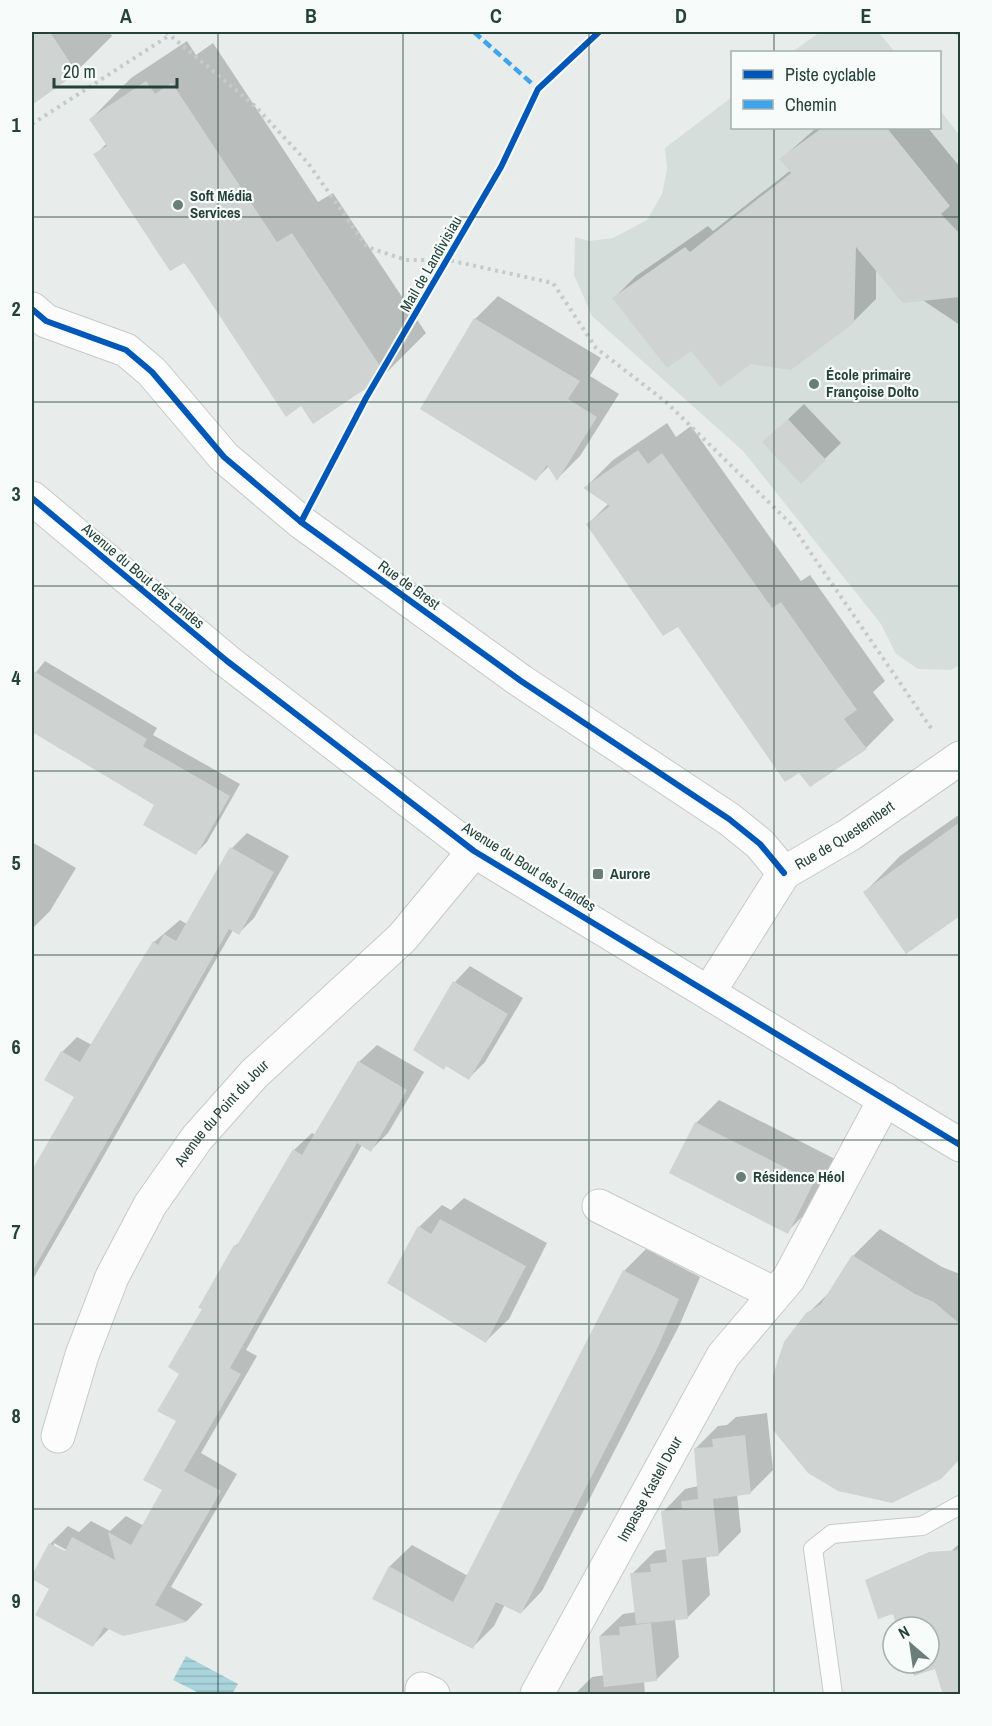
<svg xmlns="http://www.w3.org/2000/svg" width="992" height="1726" font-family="'Archivo Narrow',sans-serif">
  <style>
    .built { fill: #d6dedb }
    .water { fill: url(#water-rules) }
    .shadow { fill: #0003; fill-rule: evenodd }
    .building { fill: #cfd4d2 }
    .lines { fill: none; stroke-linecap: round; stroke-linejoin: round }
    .service-casing { stroke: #c5cac8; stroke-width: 20 }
    .minor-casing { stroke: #c5cac8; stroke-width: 35 }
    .tertiary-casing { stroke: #c5cac8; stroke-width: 35 }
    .path { stroke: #c3ccca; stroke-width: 4; stroke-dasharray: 3 4.5; stroke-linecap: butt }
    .service { stroke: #fcfcfc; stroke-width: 18 }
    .minor { stroke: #fcfcfc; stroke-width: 33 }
    .tertiary { stroke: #fcfcfc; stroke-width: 33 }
    .quiet { stroke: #3ea4ec; stroke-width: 4.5; stroke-dasharray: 9 4.5; stroke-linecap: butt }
    .cycleway-casing { stroke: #f7fbf9; stroke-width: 10 }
    .cycleway { stroke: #0057b8; stroke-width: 6 }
    .grid { fill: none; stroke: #24423a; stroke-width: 1.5; stroke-opacity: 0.55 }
    .poi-dot { fill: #697e78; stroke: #f7fbf9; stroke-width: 2 }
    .labels { text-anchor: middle; stroke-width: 4.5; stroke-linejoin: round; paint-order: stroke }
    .poi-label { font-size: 15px; font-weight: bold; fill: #24423a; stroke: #f7fbf9; text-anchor: start }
    .street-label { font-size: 15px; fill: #24423a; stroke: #f7fbf9 }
    .neatline { fill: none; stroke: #24423a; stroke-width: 2 }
    .grid-label { font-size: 20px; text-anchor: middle; font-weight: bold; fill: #24423a }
  </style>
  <defs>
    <pattern id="water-rules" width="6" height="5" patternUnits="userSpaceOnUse" patternTransform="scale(1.5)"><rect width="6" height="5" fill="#a9d4db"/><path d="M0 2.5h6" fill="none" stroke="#91b7bd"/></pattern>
  </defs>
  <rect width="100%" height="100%" fill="#e8edeb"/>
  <g class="built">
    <path d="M820 32H878L895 52H792Z"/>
    <path d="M732 97V128H940V110L960 136V665L951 670 918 669 896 654 881 624 743 451 592 316 574 275 575 237 589 241 613 238 647 220 662 194 667 169 665 148Z"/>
  </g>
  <path class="water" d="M186 1656 238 1684 232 1694H201L173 1680Z"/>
  <g class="shadow">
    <path d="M32 32H109L112 36 76 72 32 103Z"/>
    <path d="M187 41 196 55 213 43 318 202 333 193 426 333 385 374 302 404 95 155 107 143 91 119 131 78Z"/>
    <path d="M816 128H928L960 167V325L876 269V299L853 322 692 349 614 298 636 276 708 226 713 231 791 170 781 159Z"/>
    <path d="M498 296 601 358 590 376 619 394 580 456 558 478 549 466 536 479 475 319Z"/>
    <path d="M804 404 841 443 801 482 780 427Z"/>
    <path d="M667 423 676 437 691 426 801 581 810 575 885 681 873 692 894 720 866 748 678 625 588 524 609 503 585 488 613 460Z"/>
    <path d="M45 661 157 728 153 735 240 784 207 842 196 853 156 804 32 731V677Z"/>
    <path d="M960 814V914L906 952 865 892 900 856Z"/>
    <path d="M247 833 289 856 254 918 239 933 233 930 32 1281V1173L76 1096 62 1052 77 1037 92 1045 154 942 180 920 187 924 232 848Z"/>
    <path d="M32 842 76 868 50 911 34 927 32 925Z"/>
    <path d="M470 966 523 998 485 1062 469 1078 455 982Z"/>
    <path d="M377 1045 424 1072 388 1133 371 1150 362 1145 246 1350 257 1356 201 1453 237 1474 171 1587 203 1604 187 1621 123 1634 110 1628 92 1646 51 1589 32 1578 51 1543 68 1526 79 1532 91 1521 110 1531 126 1516 144 1526 164 1490 178 1421 181 1373 204 1309 235 1246 243 1239 294 1150 312 1133 316 1135 359 1062ZM54 1543 72 1553 71 1556 54 1547Z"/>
    <path d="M719 1100 835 1159 810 1209 787 1232 696 1123Z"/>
    <path d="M464 1198 547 1243 509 1319 486 1341 419 1227 442 1205 451 1210Z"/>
    <path d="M880 1229 942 1267 960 1274V1457L940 1478 807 1314 831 1291 853 1256Z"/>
    <path d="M646 1249 700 1277 680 1324 542 1591 521 1613 505 1604 494 1626 473 1647 374 1599 390 1566 412 1545 468 1576 624 1271Z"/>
    <path d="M767 1413 773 1470 750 1493 737 1494 741 1532 718 1555 706 1556 710 1595 687 1618 675 1619 679 1657 656 1680 644 1681 645 1694H575L592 1677 605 1675 600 1636 623 1614 636 1612 632 1574 655 1551 667 1549 663 1512 685 1489 698 1486 695 1449 718 1426 727 1425 736 1417Z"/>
    <path d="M960 1543V1685L943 1687 936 1667 911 1663H929V1627H899L921 1579Z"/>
  </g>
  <g class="building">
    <path d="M32 32H50L77 73 32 105Z"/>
    <path d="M146 81 155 94 172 83 277 242 292 233 386 375 313 424 301 406 286 417 192 274 184 263 170 271 93 154 107 146 89 119Z"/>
    <path d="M822 128H887L950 206 941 214 960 234V297L903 303 856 247 854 323 791 370 751 364 720 387 691 351 667 368 612 298 685 247 690 252 791 173 779 159Z"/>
    <path d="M474 318 580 381 568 399 597 417 557 481 547 465 536 481 420 409Z"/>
    <path d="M788 419 826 460 801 484 762 442Z"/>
    <path d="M638 450 648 464 662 453 772 608 781 602 857 710 844 719 867 749 810 787 799 773 785 782 678 627 663 636 586 524 610 506 583 488Z"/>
    <path d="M32 670 147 739 143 746 230 796 196 855 143 825 154 805 32 732Z"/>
    <path d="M960 822V916L906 954 863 892Z"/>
    <path d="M230 847 274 872 239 935 229 929 32 1272V1170L74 1097 44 1080 61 1051 80 1062 153 941 158 945 164 934 176 941Z"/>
    <path d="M453 981 508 1014 469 1080 446 1066 444 1070 413 1050Z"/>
    <path d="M358 1061 407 1090 371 1152 357 1143 230 1368 241 1374 184 1471 221 1491 155 1605 187 1622 123 1636 104 1627 93 1647 35 1615 49 1589 32 1579V1575L49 1543 65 1551 72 1537 115 1560 108 1532 131 1545 162 1490 143 1480 176 1421 157 1411 179 1374 168 1367 202 1309 198 1308 234 1245 236 1247 293 1149 302 1155Z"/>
    <path d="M695 1122 814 1182 788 1234 669 1173Z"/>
    <path d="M440 1219 526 1266 486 1343 387 1283 418 1226 431 1234Z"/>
    <path d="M852 1255 915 1294 934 1302 960 1324V1459L941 1479 892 1503 838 1491 808 1473 773 1430V1375L784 1342 806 1313 821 1304Z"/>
    <path d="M623 1270 679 1299 658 1347 521 1614 496 1602 473 1649 372 1599 389 1566 453 1602Z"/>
    <path d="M745 1435 751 1494 713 1499 719 1556 682 1560 688 1619 636 1624 630 1573 651 1572 650 1564 667 1562 661 1511 682 1509 681 1501 698 1499 694 1448 713 1447 712 1439Z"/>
    <path d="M960 1550V1695H943L935 1669 914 1676 910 1663H929V1627H897L893 1614 878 1619 865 1580 929 1552Z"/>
    <path d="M651 1623 657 1681 604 1687 599 1636 620 1635 619 1627Z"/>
  </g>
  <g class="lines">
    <g class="service-casing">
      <path id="service" d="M833 1694 813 1549 832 1534 922 1526 960 1505"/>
    </g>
    <g class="minor-casing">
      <g id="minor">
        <path d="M32 309 46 321 126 350 152 372 224 457 301 522 521 681 729 819 760 844 784 873"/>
        <path id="s1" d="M709 992 784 873 849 835 960 758"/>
        <path d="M599 1206 775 1294"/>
        <path id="s2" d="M58 1436 82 1355 112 1277 150 1205 197 1138 254 1074 402 938 474 851"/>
        <path d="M422 1689 433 1694"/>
        <path id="s3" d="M537 1694 723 1356 789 1278 885 1099"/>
      </g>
    </g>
    <g class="tertiary-casing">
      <path id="tertiary" d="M32 498 227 661 474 851 960 1145"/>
    </g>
    <g class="path">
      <path d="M166 32 255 106 308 163 367 247 406 260H448L553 283 596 348 666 402 791 524 933 731"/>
      <path d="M956 32 960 37"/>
      <path d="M32 124 170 35"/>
      <path d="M318 489 366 398 501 167 538 89 599 32"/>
    </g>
    <use href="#service" class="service"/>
    <use href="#minor" class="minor"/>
    <use href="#tertiary" class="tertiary"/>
    <path class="quiet" d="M474 32 538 89"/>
    <g class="cycleway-casing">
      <g id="cycleway">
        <path d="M32 309 46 321 126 350 152 372 224 457 301 522 521 681 729 819 760 844 784 873"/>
        <path d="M32 498 227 661 474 851 960 1145"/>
        <path d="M301 522 366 398 501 167 538 89 599 32"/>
      </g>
    </g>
    <use href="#cycleway" class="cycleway"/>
  </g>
  <path class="grid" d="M218 32V1694M403 32V1694M589 32V1694M774 32V52M774 128V1694M32 217H960M32 402H960M32 586H960M32 771H960M32 955H960M32 1140H960M32 1324H960M32 1509H960"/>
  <g class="poi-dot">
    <circle cx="178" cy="205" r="6"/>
    <circle cx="814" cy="384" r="6"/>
    <rect x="592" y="868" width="12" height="12" rx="3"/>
    <circle cx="741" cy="1177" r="6"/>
  </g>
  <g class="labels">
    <g class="poi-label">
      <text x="190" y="201">Soft Média<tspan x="190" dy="17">Services</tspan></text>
      <text x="826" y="380">École primaire<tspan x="826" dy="17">Françoise Dolto</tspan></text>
      <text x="610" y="879">Aurore</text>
      <text x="753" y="1182">Résidence Héol</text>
    </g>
    <g class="street-label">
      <text transform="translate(431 264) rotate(-60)" y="5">Mail de Landivisiau</text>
      <text transform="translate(143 576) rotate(40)" y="5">Avenue du Bout des Landes</text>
      <text transform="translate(409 585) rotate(36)" y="5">Rue de Brest</text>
      <text dy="5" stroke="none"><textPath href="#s1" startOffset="212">Rue de Questembert</textPath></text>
      <text transform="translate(529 867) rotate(32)" y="5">Avenue du Bout des Landes</text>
      <text dy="5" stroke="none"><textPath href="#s2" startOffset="366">Avenue du Point du Jour</textPath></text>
      <text dy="5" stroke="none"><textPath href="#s3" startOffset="234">Impasse Kastell Dour</textPath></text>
    </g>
  </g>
  <rect width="992" height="1726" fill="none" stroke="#f7fbf9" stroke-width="66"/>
  <rect x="731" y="51" width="210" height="78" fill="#f7fbf9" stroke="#a3b1ad" stroke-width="1.5"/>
  <rect x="743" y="70" width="30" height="9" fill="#0057b8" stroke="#a3b1ad" stroke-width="1.5"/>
  <text x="785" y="81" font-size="18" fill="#24423a">Piste cyclable</text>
  <rect x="743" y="100" width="30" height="9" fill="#3ea4ec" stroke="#a3b1ad" stroke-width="1.5"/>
  <text x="785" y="111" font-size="18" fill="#24423a">Chemin</text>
  <g transform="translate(911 1645) rotate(331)"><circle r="28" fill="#f7fbf9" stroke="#a3b1ad" stroke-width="1.5"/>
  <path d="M0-4.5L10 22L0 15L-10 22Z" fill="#697e78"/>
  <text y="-9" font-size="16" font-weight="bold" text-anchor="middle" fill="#24423a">N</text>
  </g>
  <path d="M54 78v9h123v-9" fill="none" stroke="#24423a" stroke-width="3"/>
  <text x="63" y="78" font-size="18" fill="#24423a" stroke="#f7fbf9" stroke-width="4.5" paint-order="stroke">20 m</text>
  <rect x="33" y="33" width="926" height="1660" class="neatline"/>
  <g class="grid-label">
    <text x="126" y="23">A</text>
    <text x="311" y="23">B</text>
    <text x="496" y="23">C</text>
    <text x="681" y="23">D</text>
    <text x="866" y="23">E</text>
    <text x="16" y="132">1</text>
    <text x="16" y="316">2</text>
    <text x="16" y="501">3</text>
    <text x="16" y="685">4</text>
    <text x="16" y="870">5</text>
    <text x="16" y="1054">6</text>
    <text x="16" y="1239">7</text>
    <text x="16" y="1423">8</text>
    <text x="16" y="1608">9</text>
  </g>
</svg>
